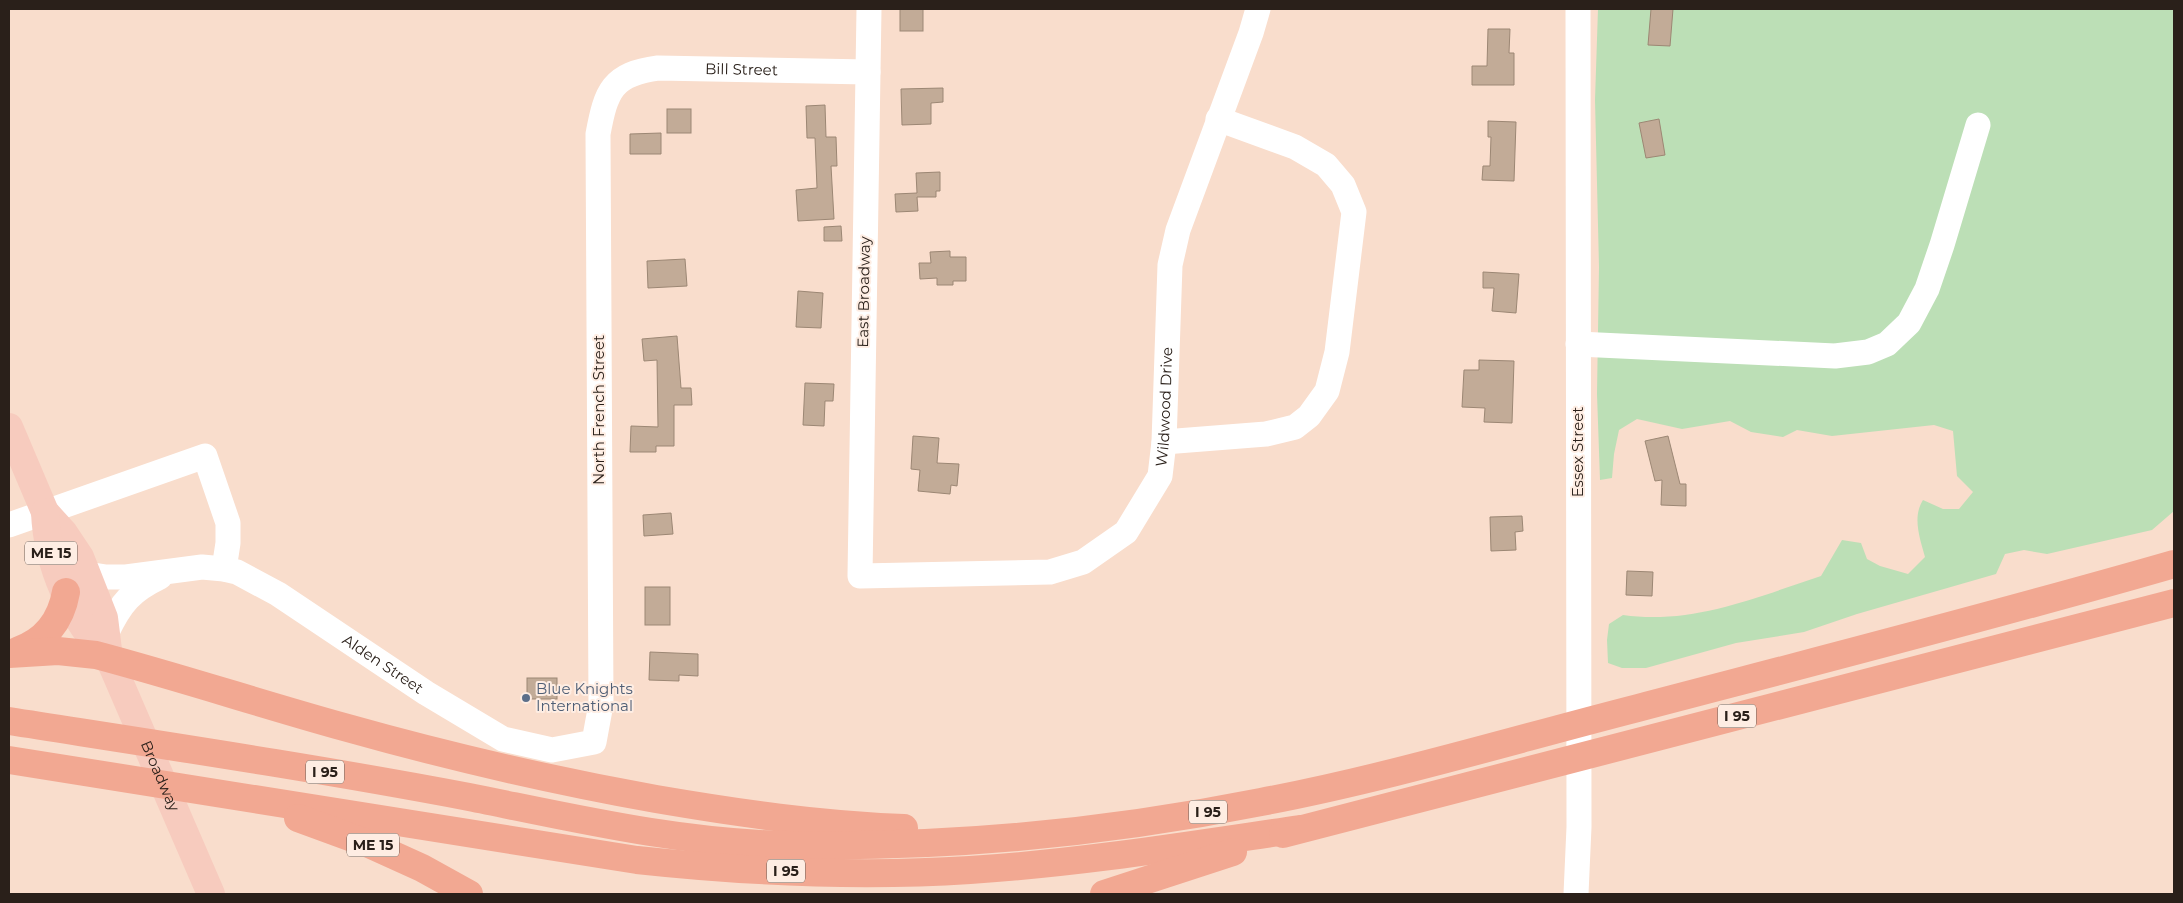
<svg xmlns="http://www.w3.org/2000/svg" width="2183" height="903" font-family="Montserrat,sans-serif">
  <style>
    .green { fill: #bcdfb6 }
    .building { fill: #c2ab97; stroke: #9c8774 }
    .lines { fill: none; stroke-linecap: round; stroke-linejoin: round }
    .minor { stroke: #fff; stroke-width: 25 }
    .major { stroke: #f7cbbe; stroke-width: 28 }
    .highway { stroke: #f2a892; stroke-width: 28 }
    .service-dot { fill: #5c6f8a; stroke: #feede3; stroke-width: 2 }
    .labels { text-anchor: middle; stroke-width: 4; stroke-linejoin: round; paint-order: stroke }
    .shield { fill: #feede3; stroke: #6a5e56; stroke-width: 1 }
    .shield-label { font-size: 14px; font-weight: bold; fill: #2a201a }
    .street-label { font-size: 15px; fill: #2a201a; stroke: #feede3 }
    .service-label { font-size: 15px; fill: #4e5e75; stroke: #feede3; text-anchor: start }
  </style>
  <rect width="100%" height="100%" fill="#f9ddcc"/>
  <path class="green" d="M1598 9H2174V511L2152 530 2047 554 2024 550 2005 554 1996 574 1857 614 1804 632 1736 643 1646 668H1622L1608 663 1607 640 1609 624 1623 615C1692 625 1757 597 1821 576L1842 540 1861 543 1867 559 1880 566 1908 574 1925 557C1920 539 1912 517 1923 500L1943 509H1959L1973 492 1957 476 1953 431 1934 425 1832 436 1797 430 1783 437 1751 432 1730 421 1682 429 1637 419 1619 430 1614 454 1612 478 1600 480 1597 394 1599 267 1595 100Z"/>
  <g class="building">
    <rect x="900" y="9" width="23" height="22"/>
    <path d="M1651 9H1673L1670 46 1648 45Z"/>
    <path d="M1488 29H1510L1509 53H1514V85H1472V66H1487Z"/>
    <path d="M943 88V102L931 103V124L902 125 901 89Z"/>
    <path d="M825 105 826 137H836L837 166H831L834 219 798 221 796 190 817 188 815 138H807L806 106Z"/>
    <rect x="667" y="109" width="24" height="24"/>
    <path d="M1659 119 1665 155 1646 158 1639 123Z"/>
    <path d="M1488 121 1516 122 1514 181 1482 180 1483 166H1490L1491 137H1488Z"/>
    <path d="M661 133V154H630V134Z"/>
    <path d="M940 172V191H936V197H917L918 211 896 212 895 194 917 193 916 173Z"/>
    <path d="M841 226 842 241H824V227Z"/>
    <path d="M950 251V257H966V281H953V285H937V278L920 279 919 263H931L930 252Z"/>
    <path d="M685 259 687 286 648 288 647 261Z"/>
    <path d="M1483 272 1519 274 1516 313 1492 311 1494 288H1483Z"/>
    <path d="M798 291 823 293 821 328 796 327Z"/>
    <path d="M677 336 681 388H691L692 405H674V446H656V452H630L631 426 658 427 657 360 644 361 642 339Z"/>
    <path d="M1479 360 1514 361 1512 423 1484 422 1485 408 1462 407 1464 370H1479Z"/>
    <path d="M805 383 834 384 833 401H825L824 426 803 425Z"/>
    <path d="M913 436 939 438 937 463 959 464 957 486 951 485 950 494 918 491 920 470 911 469Z"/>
    <path d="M1668 436 1680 484H1686V506L1661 505 1662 480 1655 481 1645 441Z"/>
    <path d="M671 513 673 534 644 536 643 515Z"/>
    <path d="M1522 516 1523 531 1515 532 1516 550 1491 551 1490 517Z"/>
    <path d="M1627 571 1653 572 1652 596 1626 595Z"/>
    <rect x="645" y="587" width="25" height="38"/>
    <path d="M650 652 698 654V676L679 675V681L649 680Z"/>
    <rect x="527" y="678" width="30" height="21"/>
  </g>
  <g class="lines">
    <g class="minor">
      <path id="s1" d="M869 9 860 576 1050 572 1083 562 1126 532 1160 476 1164 442 1170 265 1178 230 1251 33 1258 9"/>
      <path d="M1578 344 1835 356 1868 352 1887 344 1909 323 1927 289 1942 245 1978 125"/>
      <path d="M1164 442 1266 434 1295 427 1309 416 1327 391 1337 352 1354 212 1343 185 1326 165 1295 147 1218 119"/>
      <path d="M9 525 205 456 228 523V543L224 569"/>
      <path id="s2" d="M87 574 106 577H126L202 567 224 569 237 572 278 594 426 693 503 739 552 750 594 742 601 704 598 134C606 91 612 74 658 68L868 72"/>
      <path d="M107 632C121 603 131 591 160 577"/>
      <path d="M1576 894 1579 827 1578 9"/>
    </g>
    <g class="major">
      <path id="s3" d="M9 427 45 512 64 533 80 557 104 618 109 658 211 894"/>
      <path d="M45 512C47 566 72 620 109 658"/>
    </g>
    <g class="highway">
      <path d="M17 651C44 642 61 621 66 592"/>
      <path d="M9 654 58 651 96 655C179 677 261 704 344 727 447 756 550 780 656 799 738 813 820 825 904 828"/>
      <path d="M9 721C162 745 316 768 469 797 574 818 679 843 787 845 946 848 1105 833 1261 802 1388 778 1513 740 1638 708 1817 661 1997 615 2174 564"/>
      <path d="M9 760 637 860C748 872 859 877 970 870 1080 863 1190 845 1300 829"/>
      <path d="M298 818 369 844 422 868 469 894"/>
      <path d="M1283 834 2174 603"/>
      <path d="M1104 894 1233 852"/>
    </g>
  </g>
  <circle class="service-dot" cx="526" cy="698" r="5"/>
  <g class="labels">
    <g class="shield">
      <rect x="25" y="541.5" width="52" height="23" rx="4"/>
      <rect x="1718" y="704.5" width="38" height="23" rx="4"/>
      <rect x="306" y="760.5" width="38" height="23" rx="4"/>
      <rect x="1189" y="800.5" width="38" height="23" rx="4"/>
      <rect x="347" y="833.5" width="52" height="23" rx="4"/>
      <rect x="767" y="859.5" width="38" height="23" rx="4"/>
    </g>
    <g class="shield-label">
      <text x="51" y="558">ME 15</text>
      <text x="1737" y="721">I 95</text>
      <text x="325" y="777">I 95</text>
      <text x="1208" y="817">I 95</text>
      <text x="373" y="850">ME 15</text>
      <text x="786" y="876">I 95</text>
    </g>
    <g class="street-label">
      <text dy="5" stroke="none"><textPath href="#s2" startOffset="1350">Bill Street</textPath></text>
      <text transform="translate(864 292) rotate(-89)" y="5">East Broadway</text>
      <text dy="5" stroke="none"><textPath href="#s1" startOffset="979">Wildwood Drive</textPath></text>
      <text transform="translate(599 410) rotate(-90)" y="5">North French Street</text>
      <text transform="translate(1578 452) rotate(-90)" y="5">Essex Street</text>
      <text dy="5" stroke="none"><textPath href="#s2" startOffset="324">Alden Street</textPath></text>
      <text dy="5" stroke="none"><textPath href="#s3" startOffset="384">Broadway</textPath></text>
    </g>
    <g class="service-label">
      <text x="536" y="694">Blue Knights<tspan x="536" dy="17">International</tspan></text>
    </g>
  </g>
  <rect width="2183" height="903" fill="none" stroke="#2a201a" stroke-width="20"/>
</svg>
